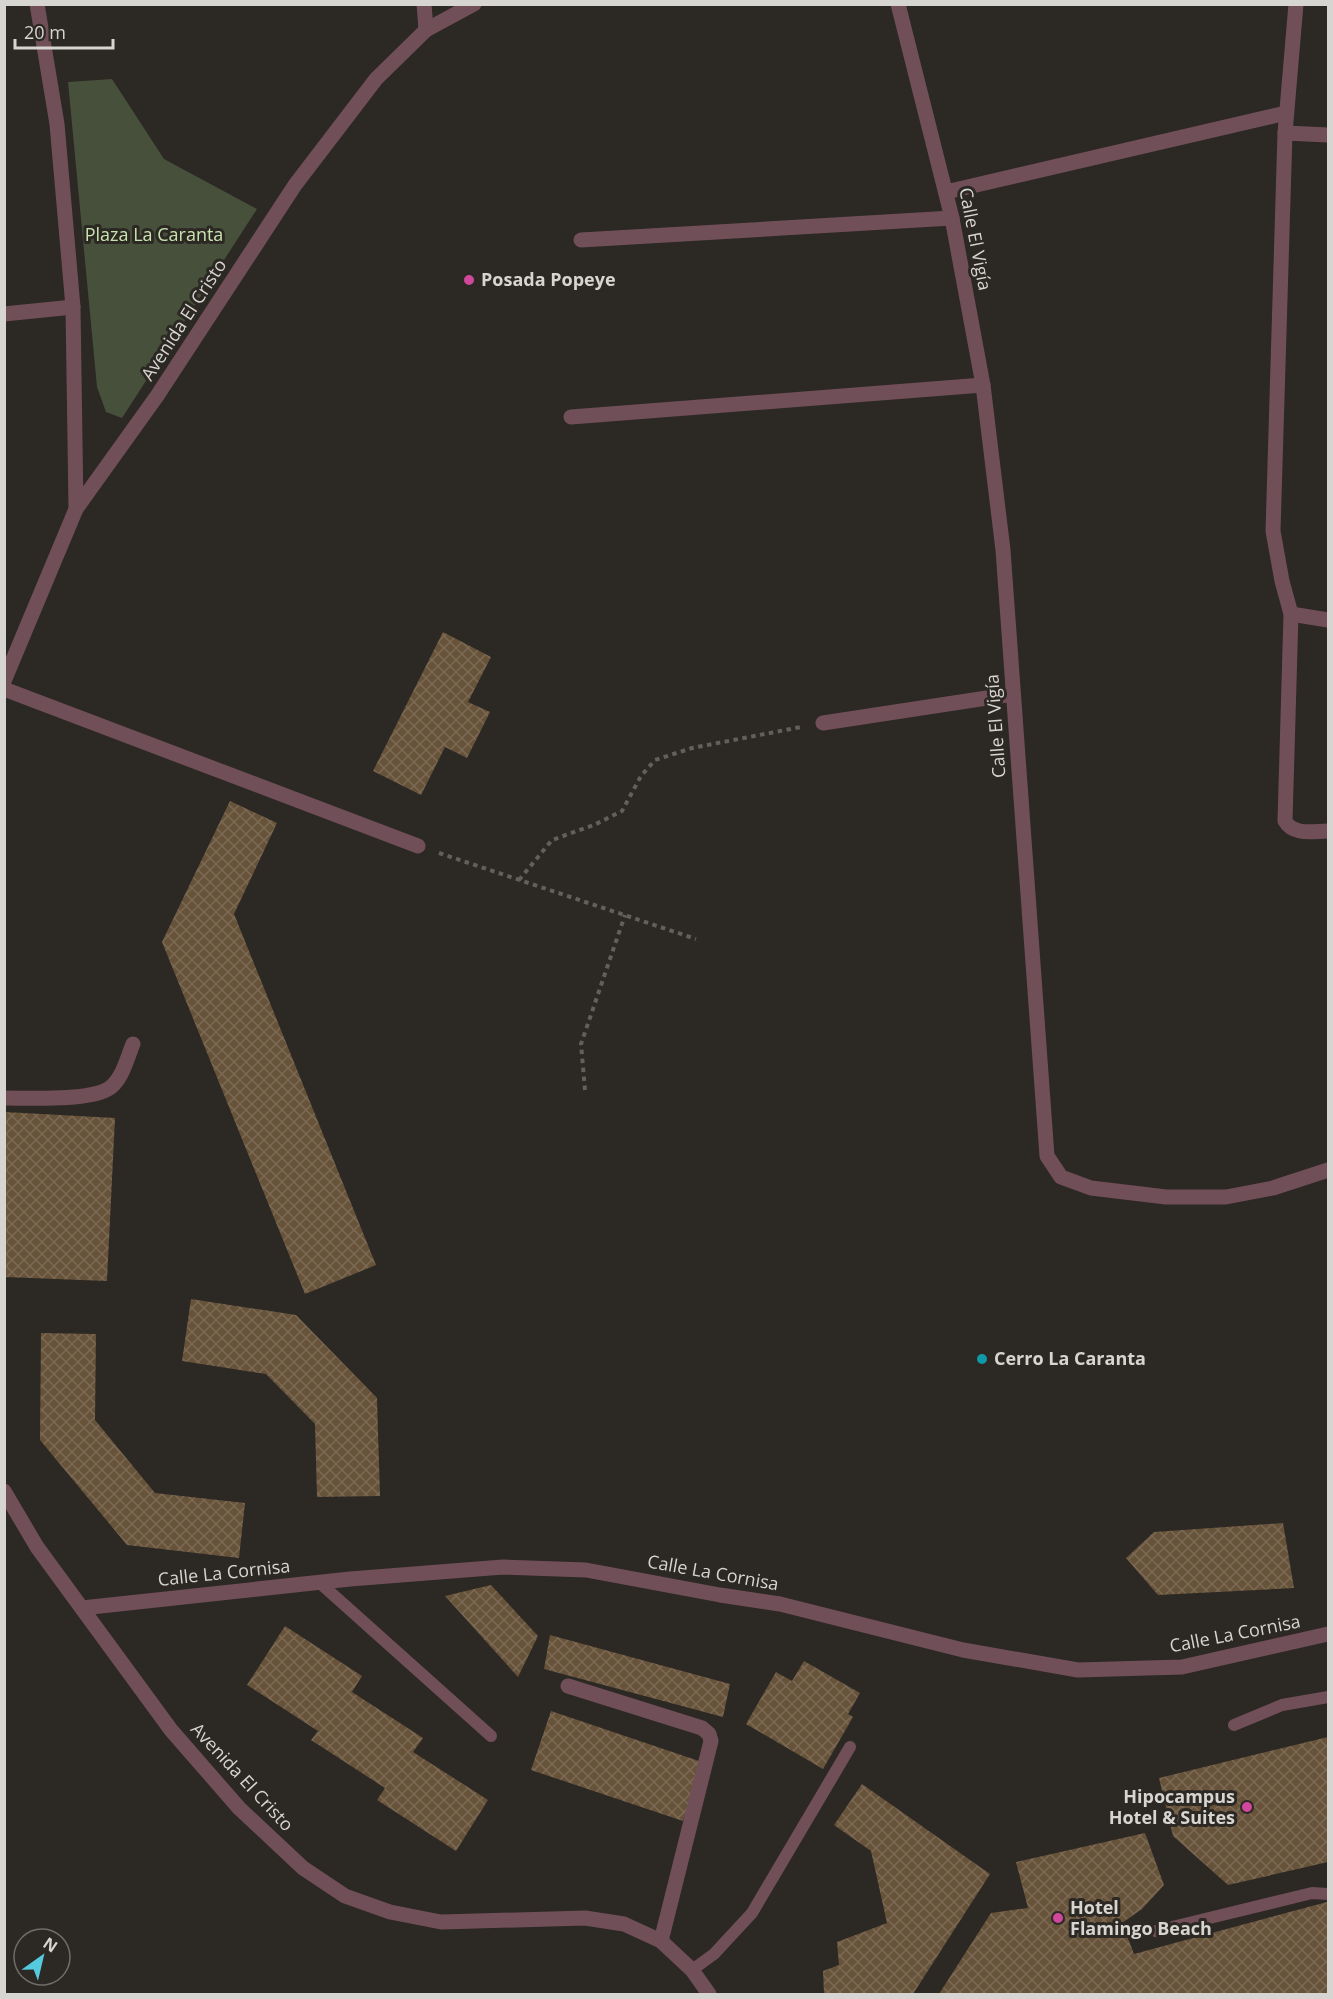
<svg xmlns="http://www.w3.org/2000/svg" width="1333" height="1999" font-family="'Open Sans',sans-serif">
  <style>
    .green { fill: #46503b }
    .building { fill: url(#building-cross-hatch) }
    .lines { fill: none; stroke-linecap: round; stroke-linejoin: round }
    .path { stroke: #63605b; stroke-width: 4; stroke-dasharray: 4.5 4.5; stroke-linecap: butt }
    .lane { stroke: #714f59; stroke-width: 12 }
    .street { stroke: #714f59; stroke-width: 15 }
    .hotel-dot { fill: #d1479c; stroke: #2c2823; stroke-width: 2 }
    .culture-dot { fill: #0f9aa8; stroke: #2c2823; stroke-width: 2 }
    .labels { text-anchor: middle; stroke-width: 6; stroke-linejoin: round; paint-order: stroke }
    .park-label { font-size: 18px; fill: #c9e3ae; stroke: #2c2823 }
    .street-label { font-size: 18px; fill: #d7d5d1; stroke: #2c2823 }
    .poi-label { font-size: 18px; font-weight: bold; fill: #d7d5d1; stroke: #2c2823; text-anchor: start }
  </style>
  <defs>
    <pattern id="building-cross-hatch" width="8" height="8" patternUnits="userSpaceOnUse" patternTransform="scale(1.5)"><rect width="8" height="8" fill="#67523a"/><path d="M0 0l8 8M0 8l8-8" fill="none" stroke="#7c6a55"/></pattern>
  </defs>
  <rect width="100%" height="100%" fill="#2c2823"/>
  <path class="green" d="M112 79 164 159 257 209 122 418 106 412 97 387 68 82Z"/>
  <g class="building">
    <path d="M443 632 491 657 468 702 490 712 467 758 445 747 421 795 373 771Z"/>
    <path d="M230 801 277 823 234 914 376 1265 305 1294 162 942Z"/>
    <path d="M5 1112 115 1118 107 1281 5 1277Z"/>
    <path d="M191 1299 296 1315 377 1398 380 1496 317 1497 315 1424 266 1374 182 1361Z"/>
    <path d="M41 1333 96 1334 95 1420 155 1493 245 1503 239 1558 127 1545 40 1440Z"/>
    <path d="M1283 1523 1294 1588 1158 1595 1126 1558 1154 1532Z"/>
    <path d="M491 1585 538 1636 518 1677 445 1596Z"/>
    <path d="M285 1626 362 1676 352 1692 423 1738 413 1752 488 1800 456 1851 377 1800 385 1788 311 1740 318 1731 247 1685Z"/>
    <path d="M550 1635 730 1684 723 1717 544 1669Z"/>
    <path d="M804 1661 860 1693 848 1714 853 1717 823 1769 746 1724 776 1672 792 1681Z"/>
    <path d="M551 1711 702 1762 683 1821 531 1770Z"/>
    <path d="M1328 1737V1862L1228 1885 1173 1836 1159 1778Z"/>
    <path d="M862 1784 990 1874 913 1994H824L823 1971 839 1965 837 1942 887 1923 871 1851 834 1825Z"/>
    <path d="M1145 1833 1164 1885 1142 1909 1122 1923 1134 1954 1327 1902 1328 1994H939L991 1913 1028 1908 1016 1862Z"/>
  </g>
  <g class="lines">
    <g class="path">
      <path d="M439 853 696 939"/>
      <path d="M519 880 552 840 594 825 622 811 641 776 655 760 692 748 801 727"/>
      <path d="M585 1090 581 1044 625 915"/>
    </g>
    <g class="lane">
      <path d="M320 1583 491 1736"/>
      <path d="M1234 1725 1282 1705 1328 1697"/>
      <path d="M1156 1931 1312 1893 1328 1894"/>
      <path d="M692 1970 714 1954 752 1913 850 1747"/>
    </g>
    <g class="street">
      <path d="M37 4 57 124 73 307 76 509"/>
      <path d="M424 4 426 30"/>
      <path d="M898 4 952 218 983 385 1003 550 1047 1156 1061 1177 1091 1188 1166 1197H1226L1273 1188 1328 1170"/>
      <path d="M1296 4 1285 133 1273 531 1282 581 1291 614 1285 821C1294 836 1313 831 1328 831"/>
      <path d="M1285 133 1328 135"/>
      <path d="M946 192 1286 113"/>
      <path d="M581 240 952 218"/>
      <path d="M4 314 73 307"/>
      <path d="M571 417 983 385"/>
      <path d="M1291 614 1328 620"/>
      <path d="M4 681 76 509 157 396 295 185 376 79 426 30 474 4"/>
      <path d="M4 689 418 846"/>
      <path d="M823 723 1013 694"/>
      <path d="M4 1098C30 1098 87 1101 108 1089 122 1081 127 1058 133 1044"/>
      <path d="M4 1491 37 1547 171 1730 239 1808 303 1868 345 1896 390 1912 441 1922 585 1918 624 1924 661 1941 692 1970 709 1994"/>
      <path d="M82 1608 350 1579 503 1567 586 1570 720 1595 780 1604 963 1650 1078 1670 1182 1667 1328 1634"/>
      <path d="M568 1686 702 1728 709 1734 711 1741 661 1941"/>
    </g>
  </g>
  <g class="hotel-dot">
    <circle cx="469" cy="280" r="6"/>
    <circle cx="1247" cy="1807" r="6"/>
    <circle cx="1058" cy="1918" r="6"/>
  </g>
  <circle class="culture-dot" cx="982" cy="1359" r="6"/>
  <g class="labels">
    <g class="park-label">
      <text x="154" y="241">Plaza La Caranta</text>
    </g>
    <g class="street-label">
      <text transform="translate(975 239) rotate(79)" y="6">Calle El Vigía</text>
      <text transform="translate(184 320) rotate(-57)" y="6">Avenida El Cristo</text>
      <text transform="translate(996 726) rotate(-94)" y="6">Calle El Vigía</text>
      <text transform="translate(224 1573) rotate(-6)" y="6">Calle La Cornisa</text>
      <text transform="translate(713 1573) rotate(10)" y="6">Calle La Cornisa</text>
      <text transform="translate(1235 1634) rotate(-11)" y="6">Calle La Cornisa</text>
      <text transform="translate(242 1777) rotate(47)" y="6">Avenida El Cristo</text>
    </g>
    <g class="poi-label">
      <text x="481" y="286">Posada Popeye</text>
      <text x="994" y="1365">Cerro La Caranta</text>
      <text x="1235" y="1803" text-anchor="end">Hipocampus<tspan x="1235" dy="21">Hotel &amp; Suites</tspan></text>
      <text x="1070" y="1914">Hotel<tspan x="1070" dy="21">Flamingo Beach</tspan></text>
    </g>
  </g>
  <rect width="1333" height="1999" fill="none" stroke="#d7d5d1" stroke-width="12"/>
  <g transform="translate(42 1957) rotate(34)"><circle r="28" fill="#2c2823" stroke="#706d69" stroke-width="1.5"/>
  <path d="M0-4.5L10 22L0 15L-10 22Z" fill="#55cadf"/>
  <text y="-9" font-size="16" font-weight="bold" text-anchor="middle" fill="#d7d5d1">N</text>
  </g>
  <path d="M15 39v9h98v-9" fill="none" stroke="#d7d5d1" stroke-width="3"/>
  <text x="24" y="39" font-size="18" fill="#d7d5d1" stroke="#2c2823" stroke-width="4.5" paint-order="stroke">20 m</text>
</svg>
